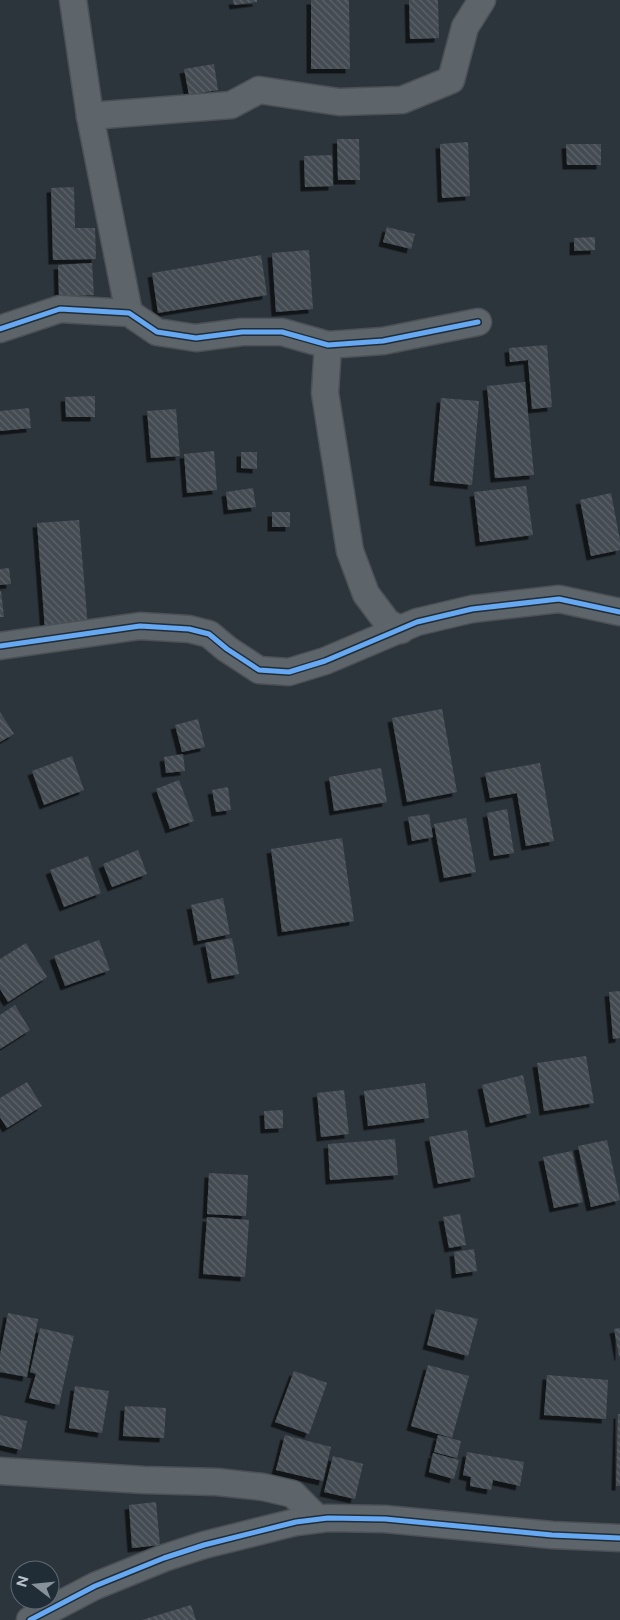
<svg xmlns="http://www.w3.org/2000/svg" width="620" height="1620" font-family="'Public Sans',sans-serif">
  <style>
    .building { fill: url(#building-back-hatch); filter: url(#shadow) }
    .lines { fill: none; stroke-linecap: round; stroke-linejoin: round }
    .street-casing { stroke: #4b5156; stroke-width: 29 }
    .street { stroke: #5d646a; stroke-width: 26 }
    .cycleway-casing { stroke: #202d37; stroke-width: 8 }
    .cycleway { stroke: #66a8f1; stroke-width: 5 }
  </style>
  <defs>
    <pattern id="building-back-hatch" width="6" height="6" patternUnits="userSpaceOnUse" patternTransform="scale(1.25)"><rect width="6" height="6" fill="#454c52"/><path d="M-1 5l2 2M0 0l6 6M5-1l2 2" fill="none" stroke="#5e646a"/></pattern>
    <filter id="shadow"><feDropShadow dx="-4.5" dy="4.5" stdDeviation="0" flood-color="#0009"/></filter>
  </defs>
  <rect width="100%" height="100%" fill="#2d353c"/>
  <g class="building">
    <path d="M233 0H257V2L234 5Z"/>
    <path d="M311 0H349L350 69H311Z"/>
    <path d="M409 0H438L439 38 410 39Z"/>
    <path d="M214 64 218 90 189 95 184 69Z"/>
    <path d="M337 139H359L360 180H338Z"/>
    <path d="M468 142 470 196 442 198 440 144Z"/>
    <path d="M566 144H601V165H567Z"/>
    <path d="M332 155 333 186 305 187 304 156Z"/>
    <path d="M74 187 75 228H95L96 259 53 260 51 188Z"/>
    <path d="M387 227 415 234 411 249 383 242Z"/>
    <path d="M595 237V250L574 251V238Z"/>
    <path d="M309 250 313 309 276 312 272 253Z"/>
    <path d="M261 255 267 295 158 313 152 273Z"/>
    <path d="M92 263 94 295 59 297 58 265Z"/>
    <path d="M547 345 552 407 532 409 528 360 510 362 509 348Z"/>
    <path d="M525 382 534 475 495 478 487 386Z"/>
    <path d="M95 396V417H66L65 397Z"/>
    <path d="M441 398 479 401 472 485 434 481Z"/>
    <path d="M29 408 31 428 0 431V411Z"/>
    <path d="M176 409 180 456 151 458 147 411Z"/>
    <path d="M214 451 217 490 187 493 184 454Z"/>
    <path d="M241 452H257V469L241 468Z"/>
    <path d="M526 486 533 535 480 542 474 492Z"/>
    <path d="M253 488 256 507 228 510 226 492Z"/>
    <path d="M611 493 620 540V550L591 556 580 500Z"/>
    <rect x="272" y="512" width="18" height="15"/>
    <path d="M79 520 88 627 45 630 37 523Z"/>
    <path d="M9 568 11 584 0 585V569Z"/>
    <path d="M0 591H1L4 617H0Z"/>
    <path d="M442 709 457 792 407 802 392 718Z"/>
    <path d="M0 712 14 734 0 742Z"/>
    <path d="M198 719 205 747 182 752 175 725Z"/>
    <path d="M183 754 185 771 166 773 164 757Z"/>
    <path d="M72 756 84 790 44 805 32 771Z"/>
    <path d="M540 763 554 841 526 846 517 793 490 798 485 773Z"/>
    <path d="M381 768 387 802 334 811 329 777Z"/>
    <path d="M179 780 194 821 170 829 156 789Z"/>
    <path d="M228 787 231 810 216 812 212 790Z"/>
    <path d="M507 809 514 853 494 856 487 813Z"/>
    <path d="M429 814 433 837 412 841 408 817Z"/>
    <path d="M466 818 476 872 444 878 434 824Z"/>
    <path d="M342 838 354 921 282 932 271 849Z"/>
    <path d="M138 850 147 874 112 887 103 864Z"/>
    <path d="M88 856 101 893 64 907 50 870Z"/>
    <path d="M223 898 230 934 198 941 191 905Z"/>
    <path d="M232 938 239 974 212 979 205 943Z"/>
    <path d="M99 940 110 970 65 986 54 956Z"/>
    <path d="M26 943 47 977 8 1002 0 989V959Z"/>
    <path d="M620 991V1038L613 1039 609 992Z"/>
    <path d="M15 1005 30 1030 0 1049V1015Z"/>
    <path d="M586 1056 594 1103 544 1111 537 1063Z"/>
    <path d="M523 1075 531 1113 490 1123 482 1085Z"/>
    <path d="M27 1082 42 1106 7 1128 0 1117V1098Z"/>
    <path d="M425 1083 429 1118 368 1126 364 1091Z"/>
    <path d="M344 1090 349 1134 321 1137 317 1093Z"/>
    <path d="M283 1110V1128L265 1129 264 1111Z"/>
    <path d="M467 1130 475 1177 438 1184 429 1137Z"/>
    <path d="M395 1139 398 1175 330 1180 328 1144Z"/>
    <path d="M607 1140 620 1200 591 1207 578 1146Z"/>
    <path d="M572 1151 583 1202 554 1208 543 1157Z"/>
    <path d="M209 1173 248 1175 246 1216 207 1214Z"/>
    <path d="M460 1214 466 1245 449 1248 443 1217Z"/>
    <path d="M207 1217 249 1220 245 1277 203 1274Z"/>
    <path d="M474 1249 477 1271 456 1274 454 1252Z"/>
    <path d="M436 1309 478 1319 468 1356 427 1345Z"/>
    <path d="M8 1313 38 1319 27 1377 0 1372V1355Z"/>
    <path d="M40 1328 74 1336 59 1405 29 1398 36 1374 30 1372Z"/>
    <path d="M620 1328V1356H619L614 1329Z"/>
    <path d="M428 1365 469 1376 452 1438 411 1426Z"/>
    <path d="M294 1371 327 1383 309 1434 275 1422Z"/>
    <path d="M547 1375 608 1380 606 1419 544 1415Z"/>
    <path d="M75 1386 109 1391 102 1433 69 1428Z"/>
    <path d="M125 1406 166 1408 164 1438 123 1436Z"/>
    <path d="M618 1414H620V1486H616Z"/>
    <path d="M0 1415 27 1421 21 1450 0 1445Z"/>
    <path d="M285 1435 331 1447 323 1481 276 1470Z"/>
    <path d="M438 1435 461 1441 457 1458 434 1452Z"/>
    <path d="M467 1452 524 1462 520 1486 493 1480 491 1490 470 1486 471 1477 463 1475Z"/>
    <path d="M433 1453 459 1460 454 1479 429 1472Z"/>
    <path d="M333 1456 363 1464 355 1499 324 1492Z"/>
    <path d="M156 1502 160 1545 132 1548 129 1505Z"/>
    <path d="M191 1605 196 1620H142Z"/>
  </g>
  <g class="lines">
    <g class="street-casing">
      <g id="street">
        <path d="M73 0 90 116 129 313"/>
        <path d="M90 116 231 105 259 90 339 102 402 100 451 80 465 27 482 0"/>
        <path d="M0 329 60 309 129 313 157 332 196 338 242 332H282L328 345 383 341 478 322"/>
        <path d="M328 345 325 393 350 551 366 594 387 622 401 630"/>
        <path d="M0 646 140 626 189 629 209 634 227 649 259 670 289 672 325 661 417 622 472 609 559 599 620 612"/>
        <path d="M0 1471 144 1480 217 1482 263 1487 293 1494 318 1519"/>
        <path d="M30 1620 95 1586 164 1558 204 1545 296 1522 328 1518 385 1519 552 1535 620 1538"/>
      </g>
    </g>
    <use href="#street" class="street"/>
    <g class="cycleway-casing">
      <g id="cycleway">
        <path d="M0 329 60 309 129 313 157 332 196 338 242 332H282L328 345 383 341 478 322"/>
        <path d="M0 646 140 626 189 629 209 634 227 649 259 670 289 672 325 661 417 622 472 609 559 599 620 612"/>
        <path d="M30 1620 95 1586 164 1558 204 1545 296 1522 328 1518 385 1519 552 1535 620 1538"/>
      </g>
    </g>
    <use href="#cycleway" class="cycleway"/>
  </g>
  <g transform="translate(35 1585) rotate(286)"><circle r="24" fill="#202d37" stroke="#5d6973"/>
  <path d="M0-4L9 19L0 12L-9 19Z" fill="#87919a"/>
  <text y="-8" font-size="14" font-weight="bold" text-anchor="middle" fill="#b8c2cc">N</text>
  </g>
</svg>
